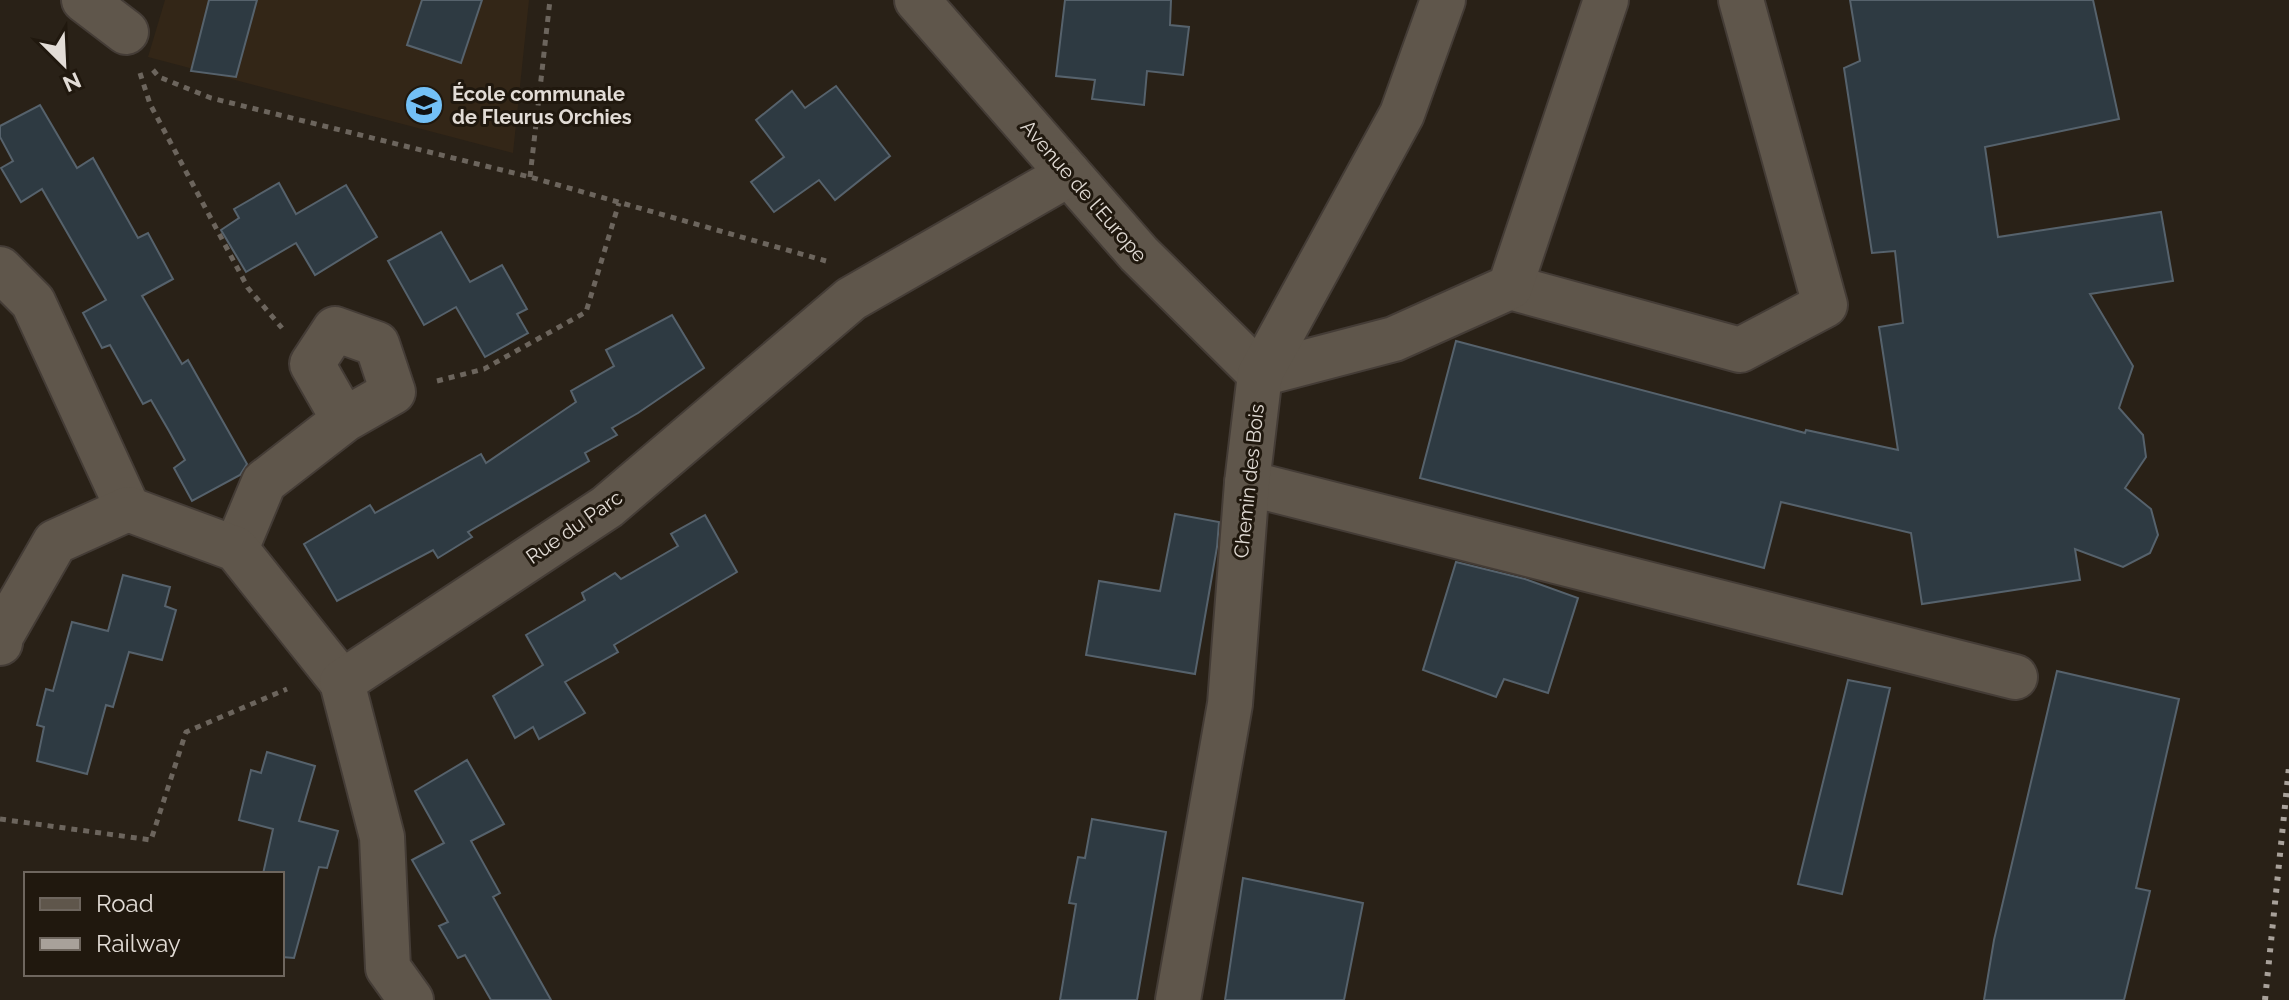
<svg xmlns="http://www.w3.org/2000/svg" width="2289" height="1000" font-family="Raleway,sans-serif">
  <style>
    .built { fill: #332617 }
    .building { fill: #2e3a42; stroke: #56626c; stroke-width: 2 }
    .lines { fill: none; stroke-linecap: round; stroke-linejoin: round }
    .minor-casing { stroke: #443c36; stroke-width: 48 }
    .path { stroke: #6c655d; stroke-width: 5; stroke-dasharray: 6 6; stroke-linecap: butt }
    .minor { stroke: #5f564b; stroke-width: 44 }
    .rail { stroke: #a8a19a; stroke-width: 6; stroke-dasharray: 4 8; stroke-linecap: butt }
    .labels { text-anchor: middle; stroke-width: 6; stroke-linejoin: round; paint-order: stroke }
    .poi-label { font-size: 20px; font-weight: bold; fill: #e2dcd6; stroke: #20180e; text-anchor: start }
    .street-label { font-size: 20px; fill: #e2dcd6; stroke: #20180e }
  </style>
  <rect width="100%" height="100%" fill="#292117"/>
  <path class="built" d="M165 0H529L513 153 148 57Z"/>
  <g class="building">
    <path d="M209 0H257L236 77 191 71Z"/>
    <path d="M422 0H482L461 63 407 45Z"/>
    <path d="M1065 0H1171L1170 25 1189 27 1183 75 1147 71 1144 105 1092 99 1095 80 1056 76Z"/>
    <path d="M1850 0H2093L2119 119 1985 147 1998 237 2161 212 2173 281 2090 294 2133 366 2119 408 2143 435 2146 457 2125 488 2151 509 2158 535 2150 553 2123 567 2075 549 2080 580 1922 604 1911 533 1781 502 1764 568 1420 478 1456 341 1805 433 1806 430 1898 450 1879 327 1903 323 1895 251 1872 253 1844 68 1860 61Z"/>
    <path d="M836 86 890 156 835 200 819 180 774 212 751 182 784 157 756 120 792 91 805 108Z"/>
    <path d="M40 105 77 168 93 158 138 238 148 233 173 279 142 296 182 364 188 360 247 464 240 475 192 501 174 468 185 460 169 431 151 400 143 404 110 345 102 348 83 313 106 300 42 189 21 202 1 168 13 161 0 137V126Z"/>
    <path d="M279 183 296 214 346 185 377 237 315 275 296 243 246 272 221 230 239 218 234 209Z"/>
    <path d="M441 232 470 282 502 265 527 309 517 314 528 333 485 357 456 307 424 325 388 261Z"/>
    <path d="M672 315 704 368 638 413 612 428 617 435 585 453 589 461 468 532 472 537 438 558 433 550 337 601 304 544 370 505 375 513 481 454 486 463 576 402 571 391 614 366 606 350Z"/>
    <path d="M1175 514 1219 522 1217 547 1195 674 1086 655 1099 581 1160 591Z"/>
    <path d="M705 515 737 572 614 645 618 652 565 682 585 713 539 739 533 727 515 738 493 696 543 665 526 635 585 600 582 593 615 573 621 579 678 546 671 534Z"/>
    <path d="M1456 562 1525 579 1578 598 1548 693 1504 679 1496 697 1423 670Z"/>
    <path d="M123 575 170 587 165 606 176 610 162 660 129 652 113 707 106 705 87 774 37 761 44 727 37 725 46 689 53 691 72 622 108 631Z"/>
    <path d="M2057 671 2179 699 2136 888 2150 891 2124 1000H1984L1994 940Z"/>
    <path d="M1848 680 1890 688 1842 894 1798 884Z"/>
    <path d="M267 752 315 766 299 821 338 831 327 868 319 867 294 958 282 957V874H263L273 829 239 820 251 770 261 773Z"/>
    <path d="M467 760 504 824 471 841 500 893 493 897 551 1000H491L465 955 458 958 439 926 448 922 412 860 444 843 415 791Z"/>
    <path d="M1092 819 1166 832 1137 1000H1060L1076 904 1069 903 1078 857 1085 858Z"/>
    <path d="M1243 878 1363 903 1344 1000H1225Z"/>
  </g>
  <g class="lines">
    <g class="minor-casing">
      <g id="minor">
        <path d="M84 0 126 32"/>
        <path d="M917 0 1139 254 1260 374"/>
        <path d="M0 269 33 302 128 509"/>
        <path d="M1510 287 1740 350 1825 305 1741 0"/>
        <path d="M1260 374 1394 339 1510 287 1606 0"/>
        <path d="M1247 483 2015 677"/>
        <path d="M236 549 264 482 344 420 393 392 377 344 335 329 312 364 344 420"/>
        <path d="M0 643 1 636 55 542 128 509 236 549 342 682"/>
        <path d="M411 1000 388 968 382 837 342 682 607 507 851 299 1069 174"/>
        <path d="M1178 1000 1230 704 1247 483 1260 374 1402 114 1443 0"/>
      </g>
    </g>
    <g class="path">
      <path d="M153 70 159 77 211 98 530 177 826 261"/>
      <path d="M140 73 150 104 248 288 282 328"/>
      <path d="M530 177 550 0"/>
      <path d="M437 381 484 369 586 312 619 203"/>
      <path d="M0 819 151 840 186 732 287 689"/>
    </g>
    <use href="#minor" class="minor"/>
    <path class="rail" d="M2265 1000 2289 767"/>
  </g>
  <defs>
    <g id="school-disc" transform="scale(2)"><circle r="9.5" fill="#73c0f6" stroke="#20180e"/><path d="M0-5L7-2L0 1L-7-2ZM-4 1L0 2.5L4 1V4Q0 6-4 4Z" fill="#111"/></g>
  </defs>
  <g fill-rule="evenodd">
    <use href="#school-disc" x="424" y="105"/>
  </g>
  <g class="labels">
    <g class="poi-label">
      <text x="452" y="101">École communale<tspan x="452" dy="23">de Fleurus Orchies</tspan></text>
    </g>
    <g class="street-label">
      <text transform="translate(1084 191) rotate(49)" y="7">Avenue de l'Europe</text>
      <text transform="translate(1249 481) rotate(-84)" y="7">Chemin des Bois</text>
      <text transform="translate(574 527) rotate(-35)" y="7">Rue du Parc</text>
    </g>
  </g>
  <rect x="24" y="872" width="260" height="104" fill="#20180e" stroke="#6e665e" stroke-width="2"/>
  <rect x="40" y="898" width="40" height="12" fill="#5f564b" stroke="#6e665e" stroke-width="2"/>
  <text x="96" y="912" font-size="24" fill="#e2dcd6">Road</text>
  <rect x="40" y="938" width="40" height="12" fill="#a8a19a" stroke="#6e665e" stroke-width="2"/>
  <text x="96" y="952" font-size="24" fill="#e2dcd6">Railway</text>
  <g transform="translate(64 64) rotate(156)" stroke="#20180e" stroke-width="6" paint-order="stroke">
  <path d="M0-6L14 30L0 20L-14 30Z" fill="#e2dcd6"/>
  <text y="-12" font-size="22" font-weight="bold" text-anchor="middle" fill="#e2dcd6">N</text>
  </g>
</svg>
